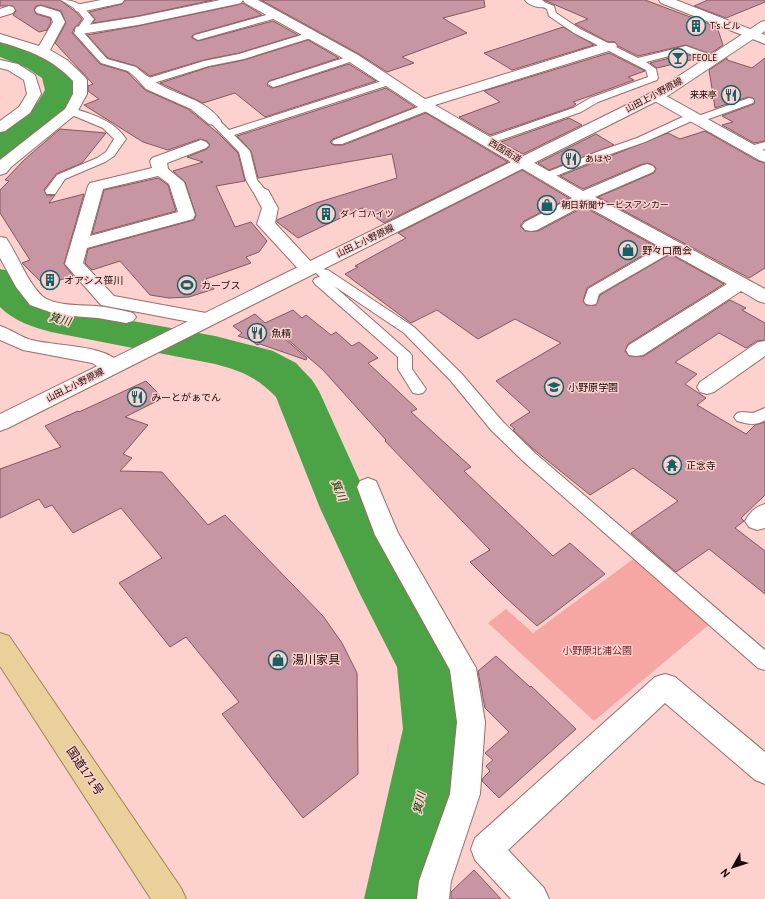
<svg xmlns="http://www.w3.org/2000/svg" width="765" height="899" font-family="'PT Sans','Noto Sans JP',sans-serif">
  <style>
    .green { fill: #f6a7a3 }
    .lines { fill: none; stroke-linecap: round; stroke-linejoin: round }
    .river { fill: #4ba345; fill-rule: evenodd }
    .building { fill: #c796a2; stroke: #845763 }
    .service-casing { stroke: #9b6c69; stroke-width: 2 }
    .minor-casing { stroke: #9b6c69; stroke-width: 2 }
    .tertiary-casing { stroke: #9b6c69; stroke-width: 2 }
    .secondary-casing { stroke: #9b6c69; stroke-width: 2 }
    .trunk-casing { stroke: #9f8358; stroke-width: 2 }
    .service { fill: #fff; fill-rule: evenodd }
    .minor { fill: #fff; fill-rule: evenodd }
    .tertiary { fill: #fff; fill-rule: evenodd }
    .secondary { fill: #fff; fill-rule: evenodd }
    .trunk { fill: #ecd09c; fill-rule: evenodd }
    .labels { text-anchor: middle; stroke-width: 3; stroke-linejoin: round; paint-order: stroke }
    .far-poi-label { font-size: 9px; fill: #180807; stroke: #fcd1ce; text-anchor: start }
    .far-street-label { font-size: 9px; fill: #180807; stroke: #fcd1ce }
    .poi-label { font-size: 10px; fill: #180807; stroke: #fcd1ce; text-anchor: start }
    .park-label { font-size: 10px; fill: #6d1d21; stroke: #fcd1ce }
    .water-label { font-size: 11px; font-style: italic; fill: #004200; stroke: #fcd1ce }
    .near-poi-label { font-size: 12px; fill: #180807; stroke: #fcd1ce; text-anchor: start }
    .near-street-label { font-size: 12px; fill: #180807; stroke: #fcd1ce }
  </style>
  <rect width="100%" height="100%" fill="#fcd1ce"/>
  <path class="green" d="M636 557 711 623 594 721 488 623 506 609 533 633Z"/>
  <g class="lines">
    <g class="river">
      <path d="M0 38C20 43 51 53 66 67 72 73 74 82 77 90L62 115 12 157 0 160V133L38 102 45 90 42 78 27 68 0 57Z"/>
      <path d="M0 269 14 272C28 292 41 299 61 308L215 336 273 351 296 363 312 380 319 391 372 508 407 576 448 647 457 665 465 729 434 899H364L403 729 397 667 359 592 320 508 276 397C257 377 241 371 215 364L51 332C32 327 14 321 0 307Z"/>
    </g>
  </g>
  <g class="building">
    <path d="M0 0H60L77 13 82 19 78 25 75 27 72 33 100 64 127 72 145 90 188 109 218 133 238 153 245 181 216 186 235 227 251 222 267 241 259 252 246 257 251 263 206 279 214 289 189 297 169 298 150 295 120 261 92 270 85 263 88 249 194 220 196 215 185 182 173 171 203 162 187 157 207 149 210 145 207 141 200 139 168 150 143 142 84 105 99 99 88 91V86L93 84 55 43 66 23 61 11 41 5 36 6 34 9 36 14 50 18 51 22 47 30 39 32 13 15 16 11 13 6H0Z"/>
    <path d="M125 0H213L138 16 93 23 95 19 89 12 122 4Z"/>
    <path d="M261 0H484L485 7 443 18 467 33 402 57 414 63 387 72 359 54Z"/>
    <path d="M544 0H645L717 27 723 45 710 54 686 45 638 56 618 46 615 42H608L575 24 588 19Z"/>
    <path d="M708 0H765V2L726 18 694 6Z"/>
    <path d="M243 3 262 15 195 34 192 36V38L198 41 273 21 298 35 239 53 204 60 150 76 136 66 108 58 87 35 138 26 237 5Z"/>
    <path d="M563 27 594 45 512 70 484 53Z"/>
    <path d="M308 40 339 58 269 81 267 85 272 88 277 87 349 64 376 81 265 117 235 93 203 103 160 83 209 67 244 60Z"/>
    <path d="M609 53 645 71 628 77 634 80 573 102 576 104 572 107 490 135 459 117 500 102 484 91Z"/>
    <path d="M685 54 699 58 657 68 650 63Z"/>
    <path d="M727 58V60L752 68 765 58V141L754 143 722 125 733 122 722 116 754 104 755 102 753 98 748 97 715 108 709 70Z"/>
    <path d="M386 88 415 107 333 139 330 142 333 145H343L426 113 508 162 384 223 362 208 298 238 277 222V220L316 203 397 178 392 154 258 178 251 151 237 136Z"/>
    <path d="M569 118 582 125 523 154 501 142Z"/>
    <path d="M60 129 106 133 82 163 56 174 44 190 47 196 55 195 49 203 84 194 64 264 73 276 44 285 22 263 30 260 0 213V190L9 181 5 180 24 160Z"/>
    <path d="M705 131 758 161 765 163V268L749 278 598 197 654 173 656 168 653 165 647 163 640 165 583 189 560 176 668 133 680 139Z"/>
    <path d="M596 134 614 145 549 170 538 163Z"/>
    <path d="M522 170 569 198 524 221 520 226 525 231H538L584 207 657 247 587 288 583 301 586 305H596L600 295 670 254 724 284 628 344 625 351 629 356H644L730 300 746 308 742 310 765 323V340L757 341 746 348 719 333 675 362 697 374 685 384 706 398 697 405 746 434 755 425 765 422V495L741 518 744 521 735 528 765 551V594L709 549 676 572 631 533 678 501 633 468 590 495 532 448 513 430 515 429 510 425 530 412 496 381 561 343 515 319 478 339 437 310 411 323 345 274 358 267 355 266 406 238 398 233Z"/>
    <path d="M158 178 168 185 176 211 92 234 104 190Z"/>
    <path d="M293 310 302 318 306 315 331 335 336 332 352 346 359 342 378 358 368 363 417 409 411 412 471 467 464 471 553 556 570 543 605 574 537 626 504 596 470 562 490 550 385 441 386 440 323 370 286 338 285 339 307 358 306 360 260 344 257 345 251 340 238 336 242 333 233 326 255 314 265 323Z"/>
    <path d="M146 381 163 398 125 417 148 425 123 454 132 458 120 471 162 472 208 525 225 515 323 616 342 643 357 673 358 774 303 818 222 714 239 702 186 637 170 647 119 583 162 558 121 508 73 533 52 505 45 508 39 499 0 518V469L61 447 45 426 78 411 79 412Z"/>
    <path d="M496 656 530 687 531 686 576 729 499 798 482 781 483 778 490 771 486 766 493 760 485 753 509 732 485 708 478 671Z"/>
    <path d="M474 870 501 899H451V892Z"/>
  </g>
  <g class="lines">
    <g class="service-casing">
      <g id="service">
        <path d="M61 0C77 0 82 5 92 17L94 19 84 33 107 59 136 67 149 78 204 61 239 54 308 33H314L316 35 314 37 244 59 209 66 147 85 143 84 128 71 101 63 74 33 84 19 77 10Z"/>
        <path d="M541 1 554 6 556 13 580 29 638 58 686 46 708 54 710 56 705 59 685 52 646 62 656 69 658 78 657 80 598 102 581 112 492 143H484L482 141 484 139 573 108 590 98 648 77 646 70 574 33 549 16 547 9 537 4Z"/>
        <path d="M277 12 282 15 280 17 198 40 193 37 195 35Z"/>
        <path d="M353 55 358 58 356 60 277 86 273 87 268 84 269 82Z"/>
        <path d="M388 79 392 80 393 82 392 84 234 135 250 151 257 180 268 193 266 196 262 197 253 192 246 180 239 152 209 121 214 118 218 119 229 130Z"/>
        <path d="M749 98 753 99 754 101 753 103 703 121 699 122 694 120 645 142 605 156 551 178H543L541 176 543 174 597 152 637 138 689 114 693 113 698 116Z"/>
        <path d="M423 101 428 104 427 111 342 144H334L332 142 334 140 418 107 419 102Z"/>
        <path d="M71 108C90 113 115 121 126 139L114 156 105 162 65 179 55 194H47L45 191 57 175 97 158 106 152 114 139 103 128 67 113 66 111 67 109Z"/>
        <path d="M765 142V149L751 152 745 149 747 147Z"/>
        <path d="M672 242 677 243 678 246 677 249 599 294 596 304 591 305 586 304 584 301 588 289 667 243Z"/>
        <path d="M323 269 328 270 414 327 461 373 503 422 536 454 765 650V670L758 668 524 462 491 430 451 381 404 333 334 286 410 353 412 356V369L426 389 423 393 418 394 413 393 398 369V357L315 284 313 281 315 278 320 277 316 273 318 270Z"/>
        <path d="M765 408V420C756 426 747 424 737 421L734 417 737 413 742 412 753 413Z"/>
      </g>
    </g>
    <g class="minor-casing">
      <g id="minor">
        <path d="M101 0H124L122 3 80 12 76 11 74 8 76 5Z"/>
        <path d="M220 0H258L358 55 425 99 605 43H615L617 46 615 49 435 105 583 191 641 166 647 164 653 166 655 169 653 172 595 197 765 289V303L758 301 741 291 643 355 636 356 629 355 626 350 629 345 727 284 584 205 537 230 531 231 525 230 522 226 525 222 572 198 418 107 348 61 245 3 243 0 241 3 237 4 138 25 81 34 76 33 75 30 76 27 81 26 138 17Z"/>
        <path d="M525 0H542L547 4 545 7C539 8 529 6 525 0Z"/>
        <path d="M9 6 13 7 15 10 13 13 0 17V9Z"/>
        <path d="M41 6 60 12 65 22 50 50 67 60 85 77 87 80V94L76 114 11 167 6 173 0 175V160L65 109 73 94V81C53 59 28 50 0 42V34L39 46 53 22 51 17 37 13 35 10 37 7Z"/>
        <path d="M0 60 18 64 35 75 41 94 30 113 5 131 0 132V121L19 107 27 94 24 80 8 70 0 68Z"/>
        <path d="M144 75C150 76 152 80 157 83 178 96 206 99 221 121L219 124 214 125 209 124 191 109 146 89 137 79 139 76Z"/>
        <path d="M656 92 661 93 765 151V162L759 160 651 99 649 96 651 93Z"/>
        <path d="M201 140 206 142 209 145 206 148 167 163 168 169 184 182 195 215 193 219 87 248 83 263 114 296 206 313 213 315 216 319 213 323 206 325 101 305 65 264 88 186 90 183 152 168 150 161 152 158ZM158 176 169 184 178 212 90 236 103 189Z"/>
        <path d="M262 188 268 190 278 208 275 223 314 265 317 269 314 273 308 274 302 273 257 224 262 208 254 193 256 190Z"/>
        <path d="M0 237 6 238C19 257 26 280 42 296 54 306 81 305 96 306 108 307 121 310 133 313L136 317 133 321 126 323 98 318 58 315 30 305 16 287 0 258Z"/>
        <path d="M0 326C10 329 18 335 28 339 52 347 108 343 122 366L119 371 112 373 105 371 92 363 23 350 0 340Z"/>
        <path d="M765 341V356L714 392 707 394 700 392 697 387 700 382 758 342Z"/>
        <path d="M368 478 376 481 398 533 476 668 485 722 480 794 451 881 449 899H417L419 881 450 794 457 722 450 670 375 535 357 487 360 481Z"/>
        <path d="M765 504V528L757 530 749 527 745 521C750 512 755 507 765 504Z"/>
        <path d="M665 674 675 677 765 752V784L755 780 665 703 508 850 544 888 549 899H511L475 860 471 849 475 838 655 677Z"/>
      </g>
    </g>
    <g class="tertiary-casing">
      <path id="tertiary" d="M659 0H676L765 35V44L661 3Z"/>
    </g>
    <g class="secondary-casing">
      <path id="secondary" d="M765 21V31L669 95 8 428 0 431V414L659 89 761 22Z"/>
    </g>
    <g class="trunk-casing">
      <path id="trunk" d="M0 633 9 636 181 888 186 899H151L0 666Z"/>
    </g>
    <use href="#service" class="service"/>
    <use href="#minor" class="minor"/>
    <use href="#tertiary" class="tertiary"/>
    <use href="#secondary" class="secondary"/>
    <use href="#trunk" class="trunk"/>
  </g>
  <defs>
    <g id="building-ring" transform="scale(1)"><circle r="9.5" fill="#fcd1ce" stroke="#126268" stroke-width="1.5"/><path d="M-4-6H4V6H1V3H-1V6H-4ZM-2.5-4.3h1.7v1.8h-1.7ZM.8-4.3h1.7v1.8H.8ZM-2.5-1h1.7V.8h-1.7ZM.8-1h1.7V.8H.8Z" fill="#126268"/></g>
    <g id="bar-ring" transform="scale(1)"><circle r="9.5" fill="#fcd1ce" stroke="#126268" stroke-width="1.5"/><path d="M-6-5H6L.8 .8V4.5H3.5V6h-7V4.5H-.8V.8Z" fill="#126268"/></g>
    <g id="restaurant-ring" transform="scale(1)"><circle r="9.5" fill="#fcd1ce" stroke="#126268" stroke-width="1.5"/><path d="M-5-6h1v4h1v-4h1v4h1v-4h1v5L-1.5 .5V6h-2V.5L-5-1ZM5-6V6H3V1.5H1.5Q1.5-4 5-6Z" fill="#126268"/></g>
    <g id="shop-ring" transform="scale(1)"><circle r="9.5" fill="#fcd1ce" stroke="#126268" stroke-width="1.5"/><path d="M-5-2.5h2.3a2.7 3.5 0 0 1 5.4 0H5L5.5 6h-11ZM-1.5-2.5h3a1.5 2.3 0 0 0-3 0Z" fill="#126268"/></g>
    <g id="stadium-ring" transform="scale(1)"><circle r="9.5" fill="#fcd1ce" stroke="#126268" stroke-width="1.5"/><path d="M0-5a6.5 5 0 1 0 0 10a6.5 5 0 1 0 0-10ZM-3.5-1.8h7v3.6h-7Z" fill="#126268"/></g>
    <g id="school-ring" transform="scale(1)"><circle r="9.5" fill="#fcd1ce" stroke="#126268" stroke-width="1.5"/><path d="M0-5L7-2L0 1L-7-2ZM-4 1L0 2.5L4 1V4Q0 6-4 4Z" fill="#126268"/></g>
    <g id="temple-ring" transform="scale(1)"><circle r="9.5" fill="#fcd1ce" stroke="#126268" stroke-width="1.5"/><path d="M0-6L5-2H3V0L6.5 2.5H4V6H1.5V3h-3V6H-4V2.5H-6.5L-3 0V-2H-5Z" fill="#126268"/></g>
  </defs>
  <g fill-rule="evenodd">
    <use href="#building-ring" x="696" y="26"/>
    <use href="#bar-ring" x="678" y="58"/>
    <use href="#restaurant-ring" x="731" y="95"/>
    <use href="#restaurant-ring" x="571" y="159"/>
    <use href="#shop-ring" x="547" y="205"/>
    <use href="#building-ring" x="326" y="214"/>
    <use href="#shop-ring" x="628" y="250"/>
    <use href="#building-ring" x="50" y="280"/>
    <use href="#stadium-ring" x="187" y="285"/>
    <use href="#restaurant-ring" x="257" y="333"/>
    <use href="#school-ring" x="554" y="387"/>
    <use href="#restaurant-ring" x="137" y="397"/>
    <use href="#temple-ring" x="672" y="465"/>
    <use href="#shop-ring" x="278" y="660"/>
  </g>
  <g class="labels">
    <g class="far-poi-label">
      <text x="710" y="29">T's ビル</text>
      <text x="692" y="61">FEOLE</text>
      <text x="717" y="98" text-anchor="end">来来亭</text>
      <text x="585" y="162">あほや</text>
      <text x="561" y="208">朝日新聞サービスアンカー</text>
      <text x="340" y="217">ダイゴハイツ</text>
    </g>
    <g class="far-street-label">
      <text transform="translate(654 95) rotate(-28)" y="3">山田上小野原線</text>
      <text transform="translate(505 151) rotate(31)" y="3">西国街道</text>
      <text transform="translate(365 241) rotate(-26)" y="3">山田上小野原線</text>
      <text transform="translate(75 385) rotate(-27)" y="3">山田上小野原線</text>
    </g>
    <g class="poi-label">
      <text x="642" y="254">野々口商会</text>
      <text x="64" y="284">オアシス笹川</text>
      <text x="201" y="289">カーブス</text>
      <text x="271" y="337">魚精</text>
      <text x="568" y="391">小野原学園</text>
      <text x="151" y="401">みーとがぁでん</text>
      <text x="686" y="469">正念寺</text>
    </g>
    <g class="park-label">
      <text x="597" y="654">小野原北浦公園</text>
    </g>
    <g class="water-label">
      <text transform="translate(60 319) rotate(14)" y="4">箕川</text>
      <text transform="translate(339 490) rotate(67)" y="4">箕川</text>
      <text transform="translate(419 803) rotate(-78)" y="4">箕川</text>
    </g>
    <g class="near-poi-label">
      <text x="292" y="664">湯川家具</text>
    </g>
    <g class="near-street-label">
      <text transform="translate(85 771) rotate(56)" y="4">国道171号</text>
    </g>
  </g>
  <g transform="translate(733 867) rotate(231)" stroke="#fcd1ce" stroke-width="3" paint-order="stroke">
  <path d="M0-3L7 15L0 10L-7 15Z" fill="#180807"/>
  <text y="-6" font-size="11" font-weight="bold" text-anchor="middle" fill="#180807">N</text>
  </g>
</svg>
